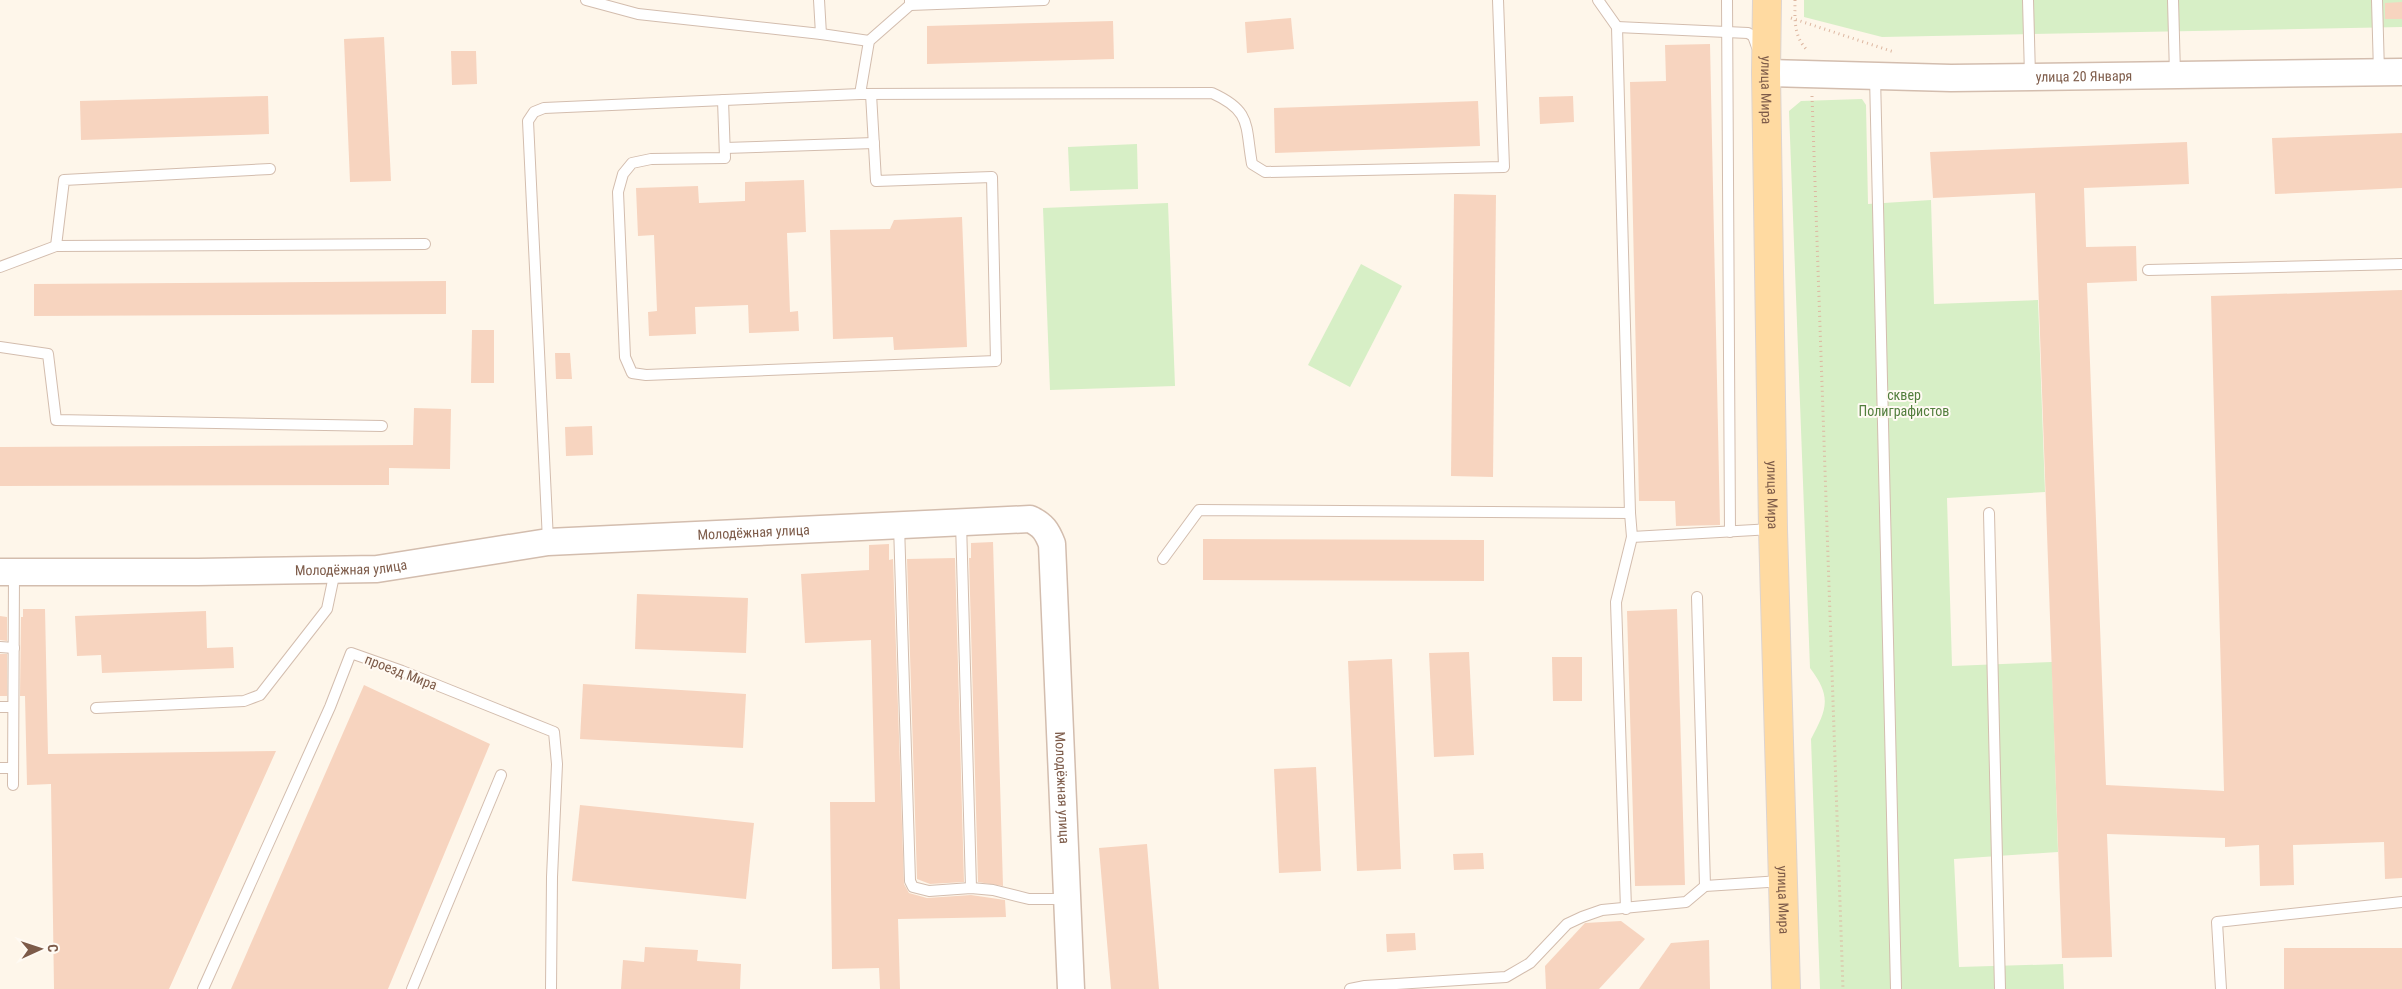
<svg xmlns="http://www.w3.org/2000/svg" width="2402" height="989" font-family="'Roboto Condensed',sans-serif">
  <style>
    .green { fill: #d7efc6 }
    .building { fill: #f7d4bf }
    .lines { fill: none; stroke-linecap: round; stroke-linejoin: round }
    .service-casing { stroke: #d3bdae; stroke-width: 12 }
    .tertiary-casing { stroke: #d3bdae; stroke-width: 29 }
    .primary-casing { stroke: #ddd4d0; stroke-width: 30 }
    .path { stroke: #ddb7a1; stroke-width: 3; stroke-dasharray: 1 4; stroke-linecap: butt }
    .service { stroke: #fff; stroke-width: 10 }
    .tertiary { stroke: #fff; stroke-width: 26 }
    .primary { stroke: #ffdaa1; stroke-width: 28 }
    .labels { text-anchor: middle; stroke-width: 4; stroke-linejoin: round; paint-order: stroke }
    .street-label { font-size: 14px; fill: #7d5b49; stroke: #fffaf3 }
    .park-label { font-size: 14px; fill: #527e3d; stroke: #fffaf3 }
  </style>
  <rect width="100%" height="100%" fill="#fef6ea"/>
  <g class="green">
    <path d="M1804 0H2402V27L1882 37 1804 17Z"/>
    <path d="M1862 99 1866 105 1868 204 1931 200 1934 304 2038 300 2045 492 1947 498 1952 666 2052 662 2058 852 1954 859 1959 967 2063 964 2064 989H1820L1811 739C1827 709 1832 697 1810 668L1789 111 1801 101Z"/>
    <path d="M1137 144 1138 189 1070 191 1068 147Z"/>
    <path d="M1168 203 1175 386 1050 390 1043 208Z"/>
    <path d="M1361 264 1402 286 1350 387 1308 365Z"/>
  </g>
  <g class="building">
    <path d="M2402 2V19H2385V3Z"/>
    <path d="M1291 18 1294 49 1247 53 1245 22Z"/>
    <path d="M1113 21 1114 59 927 64V26Z"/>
    <path d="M384 37 391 181 350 182 344 39Z"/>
    <path d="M1710 44 1720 525 1676 526 1675 501H1639L1630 82 1666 81 1665 45Z"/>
    <path d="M451 51H476L477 84 452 85Z"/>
    <path d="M268 96 269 134 81 140 80 101Z"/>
    <path d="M1573 96 1574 122 1540 124 1539 97Z"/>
    <path d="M1478 101 1480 146 1275 153 1274 108Z"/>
    <path d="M2402 133V188L2275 194 2272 138Z"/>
    <path d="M2187 142 2189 184 2084 188 2086 247 2136 246 2137 281 2087 283 2106 785 2224 791 2211 296 2402 290V878L2385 879 2384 842 2293 845 2294 885 2260 886 2259 845 2225 847V838L2107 834 2112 957 2062 958 2035 193 1933 198 1930 152Z"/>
    <path d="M804 180 806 232 787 233 790 312 798 311 799 331 749 333 748 305 695 307 696 334 649 336 648 312 657 311 654 235 638 236 636 188 698 186 699 203 745 201V182Z"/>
    <path d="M1454 194 1496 195 1493 477 1451 476Z"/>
    <path d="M962 217 967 347 894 350 893 337 833 339 830 230 890 229 894 220Z"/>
    <path d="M446 281V314L34 316V284Z"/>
    <path d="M472 330H494V383H471Z"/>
    <path d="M555 353H570L572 379H556Z"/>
    <path d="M414 408 451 409 450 469 389 468V485L0 486V447L413 445Z"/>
    <path d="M592 426 593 455 566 456 565 427Z"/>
    <path d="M1203 539 1484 540V581L1203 580Z"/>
    <path d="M993 542 1003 886 978 882 969 558H971V543Z"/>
    <path d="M889 544V560L893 559 904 884 909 893 927 898 971 895 1005 900 1006 917 898 919 900 989H880L879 968 832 969 830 802H875L871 640 805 643 801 574 869 570V545Z"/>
    <path d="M955 558 964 882 930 884 917 879 907 559Z"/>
    <path d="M637 594 748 598 746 653 635 649Z"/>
    <path d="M23 609H45L48 754 276 751 169 989H54L51 784 27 785 25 696H20L21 617H23Z"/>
    <path d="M1677 609 1685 885 1635 886 1627 611Z"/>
    <path d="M206 611 207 648 233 647 234 668 102 673 101 655 77 656 75 616Z"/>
    <path d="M0 616 7 617V641L0 640Z"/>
    <path d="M1469 652 1474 755 1434 757 1429 653Z"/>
    <rect x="0" y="654" width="7" height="42"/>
    <path d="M1552 657H1582V701H1553Z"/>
    <path d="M1392 659 1401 869 1357 871 1348 661Z"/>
    <path d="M583 684 746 694 743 748 580 739Z"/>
    <path d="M364 685 490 744 388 989H231Z"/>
    <path d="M1316 767 1321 871 1279 873 1274 769Z"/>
    <path d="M580 805 754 823 746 899 572 881Z"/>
    <path d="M1147 844 1159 989H1111L1099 848Z"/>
    <path d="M1483 853 1484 869 1454 870 1453 854Z"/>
    <path d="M1621 921 1645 939 1599 989H1546L1545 966 1585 923Z"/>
    <path d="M1415 933 1416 950 1387 952 1386 934Z"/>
    <path d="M1709 940 1710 989H1639L1671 943Z"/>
    <path d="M645 947 698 950 697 961 741 964 740 989H621L623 960 644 962Z"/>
    <rect x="2284" y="948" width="118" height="41"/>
  </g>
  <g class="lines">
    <g class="service-casing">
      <g id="service">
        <path d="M586 0 638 14 821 34 819 0"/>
        <path d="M910 0V5L1044 0"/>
        <path d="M1598 0 1617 27 1630 513"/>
        <path d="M1727 0 1730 532"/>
        <path d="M2028 0 2030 76"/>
        <path d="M2173 0 2175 74"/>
        <path d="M2377 0 2379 72"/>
        <path d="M1617 27 1748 33 1753 36 1757 47"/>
        <path d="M821 34 869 41"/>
        <path d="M1875 76 1896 989"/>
        <path d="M860 94 869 41 910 5"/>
        <path d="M723 100 725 158 651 159 632 163 623 174 618 192 625 357 632 373 646 375 996 361 992 177 876 181 871 94"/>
        <path d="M725 148 874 143"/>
        <path d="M56 246 64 180 270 169"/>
        <path d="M0 267 56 246 425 244"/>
        <path d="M2148 270 2402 264"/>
        <path d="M0 347 48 354 56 420 382 426"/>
        <path d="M1989 513 2000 989"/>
        <path d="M961 522 971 888"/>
        <path d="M899 525 910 881 913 887 929 891 971 888 993 890 1029 899H1066"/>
        <path d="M548 541 528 121 534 112 544 108 860 94 1212 93C1252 111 1245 125 1252 164L1265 172 1504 167 1498 0"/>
        <path d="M1163 559 1199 510 1630 513 1632 537 1772 529"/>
        <path d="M0 647 14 648"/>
        <path d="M0 707H13"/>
        <path d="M96 708 244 701 260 695 327 609 335 571"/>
        <path d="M0 768H13"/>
        <path d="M13 785 14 573"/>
        <path d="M1705 886 1782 881"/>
        <path d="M1626 909 1616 602 1632 537"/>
        <path d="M203 989 330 707 351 653 402 671 554 732 557 764 552 877 551 989"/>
        <path d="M412 989 501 775"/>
        <path d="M1350 989 1365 986 1506 977 1530 963 1567 924 1582 917 1602 910 1686 902 1705 886 1697 597"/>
        <path d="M2221 989 2217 922 2402 902"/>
      </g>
    </g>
    <g class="tertiary-casing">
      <g id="tertiary">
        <path id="s1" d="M1766 73 1951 78 2402 72"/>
        <path id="s2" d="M0 572H198L377 569 548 542 1030 519C1043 525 1047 531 1052 544L1071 989"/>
      </g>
    </g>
    <g class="primary-casing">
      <g id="primary">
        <path id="s3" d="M1767 0 1766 73 1773 529 1786 989"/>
      </g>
    </g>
    <g class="path">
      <path d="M1795 0C1795 20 1793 36 1808 51"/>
      <path d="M1791 18 1894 52"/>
      <path d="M1812 96 1843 989"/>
    </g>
    <use href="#service" class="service"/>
    <use href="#tertiary" class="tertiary"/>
    <use href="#primary" class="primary"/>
  </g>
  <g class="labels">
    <g class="street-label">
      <text dy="5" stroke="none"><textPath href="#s1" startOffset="318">улица 20 Января</textPath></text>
      <text dy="5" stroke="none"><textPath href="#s3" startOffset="90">улица Мира</textPath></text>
      <text dy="5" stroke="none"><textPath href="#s3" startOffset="495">улица Мира</textPath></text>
      <text dy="5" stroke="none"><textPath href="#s2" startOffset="756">Молодёжная улица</textPath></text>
      <text dy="5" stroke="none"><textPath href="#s2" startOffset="351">Молодёжная улица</textPath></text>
      <text transform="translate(401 672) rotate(21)" y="5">проезд Мира</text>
      <text dy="5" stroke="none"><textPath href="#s2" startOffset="1311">Молодёжная улица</textPath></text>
      <text dy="5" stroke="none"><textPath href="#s3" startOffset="900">улица Мира</textPath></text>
    </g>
    <g class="park-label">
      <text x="1904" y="400">сквер<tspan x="1904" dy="16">Полиграфистов</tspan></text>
    </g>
  </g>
  <g transform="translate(40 949) rotate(87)" stroke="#fffaf3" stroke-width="4" paint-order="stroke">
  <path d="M0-4L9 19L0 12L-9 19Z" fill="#7d5b49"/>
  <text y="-8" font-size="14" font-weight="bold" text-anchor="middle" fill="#7d5b49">С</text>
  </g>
</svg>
